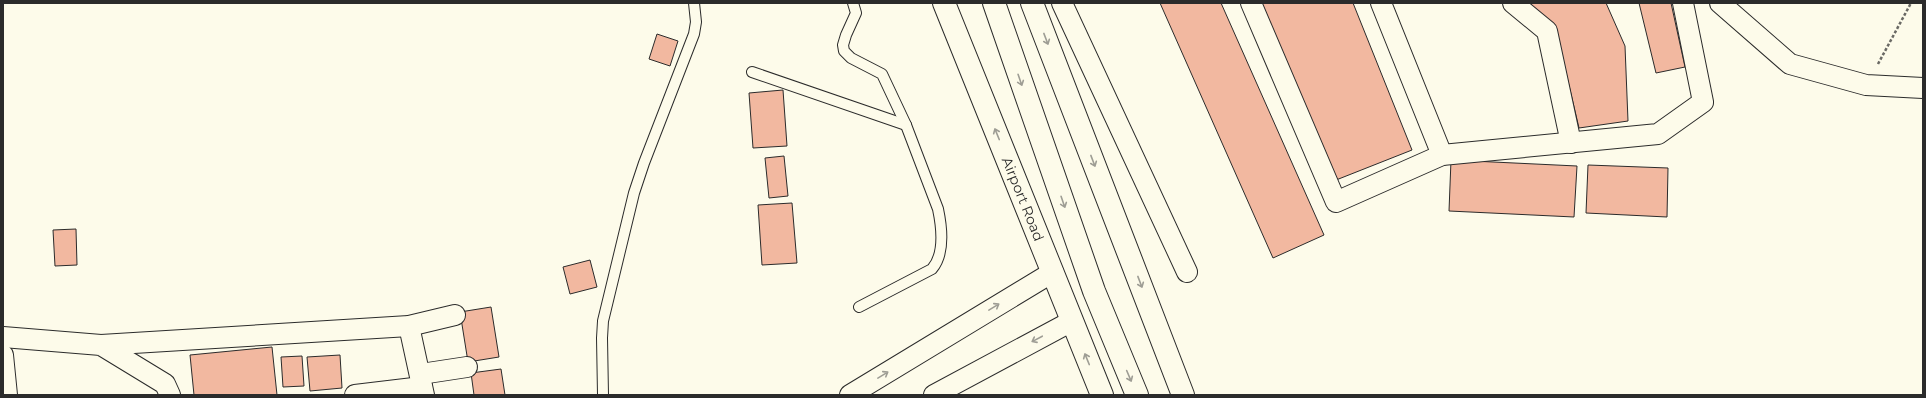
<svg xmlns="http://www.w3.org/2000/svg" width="1926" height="398" font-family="Montserrat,sans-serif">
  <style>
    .building { fill: #f2b8a0; stroke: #2b2b2b }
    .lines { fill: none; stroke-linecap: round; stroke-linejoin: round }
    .lane-casing { stroke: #2b2b2b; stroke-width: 12 }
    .street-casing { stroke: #2b2b2b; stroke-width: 22 }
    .secondary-casing { stroke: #2b2b2b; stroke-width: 24 }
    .primary-casing { stroke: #2b2b2b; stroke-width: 24 }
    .path { stroke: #6a6964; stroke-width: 2.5; stroke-dasharray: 3 2; stroke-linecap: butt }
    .lane { stroke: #fdfbea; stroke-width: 10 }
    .street { stroke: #fdfbea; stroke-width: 20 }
    .secondary { stroke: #fdfbea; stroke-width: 22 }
    .primary { stroke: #fdfbea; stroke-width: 22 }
    .oneway { stroke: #9e9d94 }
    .labels { text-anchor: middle; stroke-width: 3; stroke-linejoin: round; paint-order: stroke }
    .street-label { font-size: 14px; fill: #2b2b2b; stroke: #fdfbea }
  </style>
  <rect width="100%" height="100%" fill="#fdfbea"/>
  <g class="building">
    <path d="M1160 3H1221L1324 235 1273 258Z"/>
    <path d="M1259 3H1353L1412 150 1331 182Z"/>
    <path d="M1529 3H1606L1625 46 1628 121 1579 128 1555 26Z"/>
    <path d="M1639 3H1671L1685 67 1656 73Z"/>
    <path d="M657 34 678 41 670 66 649 59Z"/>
    <path d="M783 90 787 146 753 148 749 93Z"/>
    <path d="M784 156 788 196 769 198 765 158Z"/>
    <path d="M1451 160 1577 166 1574 217 1449 211Z"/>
    <path d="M1588 165 1668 168 1667 217 1586 213Z"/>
    <path d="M792 203 797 263 762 265 758 205Z"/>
    <path d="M76 229 77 265 55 266 53 230Z"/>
    <path d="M590 260 597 287 570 294 563 267Z"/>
    <path d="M491 307 499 357 468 362 460 312Z"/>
    <path d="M272 347 277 395H194L190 355Z"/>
    <path d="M340 355 342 388 310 391 307 357Z"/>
    <path d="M302 356 304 386 283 387 281 357Z"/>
    <path d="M501 369 505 395H474L471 373Z"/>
  </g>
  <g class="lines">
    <g class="lane-casing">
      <g id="lane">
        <path d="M853 3 856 13 846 35 843 45 844 51 851 58 882 74 906 125 938 209C942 228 945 254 932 269L859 307"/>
        <path d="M752 72 906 125"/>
        <path d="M603 395 602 338 603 321 634 193 644 163 694 34 696 22 694 3"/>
      </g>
    </g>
    <g class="street-casing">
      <g id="street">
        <path d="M1062 3 1187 272"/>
        <path d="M1251 3 1336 202 1442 155 1658 134 1703 102 1683 3"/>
        <path d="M1381 3 1442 155"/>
        <path d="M1513 3 1547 31 1571 143"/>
        <path d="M1720 3 1790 64 1866 85 1923 88"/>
        <path d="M409 326 424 395"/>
        <path d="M3 337 101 345 165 384 170 395"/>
        <path d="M101 345 409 326 455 315"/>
        <path d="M3 355 7 395"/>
        <path d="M421 374 467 367"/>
        <path d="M355 395 422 387"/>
        <path d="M850 395 1053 272"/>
        <path d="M934 395 1072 321"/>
      </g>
    </g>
    <g class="secondary-casing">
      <path id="secondary" d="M1032 3 1183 395"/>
    </g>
    <g class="primary-casing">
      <g id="primary">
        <path d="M944 3 1102 395"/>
        <path d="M994 3 1094 291 1137 395"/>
      </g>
    </g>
    <path class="path" d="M1878 64 1911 3"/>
    <use href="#lane" class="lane"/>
    <use href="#street" class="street"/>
    <use href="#secondary" class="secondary"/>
    <use href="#primary" class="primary"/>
  </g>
  <defs><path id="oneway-shaft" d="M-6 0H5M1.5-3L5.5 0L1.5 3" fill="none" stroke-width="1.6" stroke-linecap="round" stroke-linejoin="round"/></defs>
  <g class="oneway">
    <use href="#oneway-shaft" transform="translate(1046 39) rotate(69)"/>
    <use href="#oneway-shaft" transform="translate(1020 80) rotate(71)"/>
    <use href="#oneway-shaft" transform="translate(997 134) rotate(-112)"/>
    <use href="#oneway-shaft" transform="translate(1093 161) rotate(69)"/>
    <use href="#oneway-shaft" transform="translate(1063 202) rotate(71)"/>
    <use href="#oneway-shaft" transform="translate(1140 282) rotate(69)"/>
    <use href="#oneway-shaft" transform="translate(994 307) rotate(-31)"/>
    <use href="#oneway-shaft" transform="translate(1037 339) rotate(152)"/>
    <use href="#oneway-shaft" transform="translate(1087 359) rotate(-112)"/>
    <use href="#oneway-shaft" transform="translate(883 375) rotate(-31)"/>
    <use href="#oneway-shaft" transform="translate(1129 376) rotate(67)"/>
  </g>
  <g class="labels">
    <g class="street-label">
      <text transform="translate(1023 199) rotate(68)" y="5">Airport Road</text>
    </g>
  </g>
  <rect width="1926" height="398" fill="none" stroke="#2b2b2b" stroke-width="8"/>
</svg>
